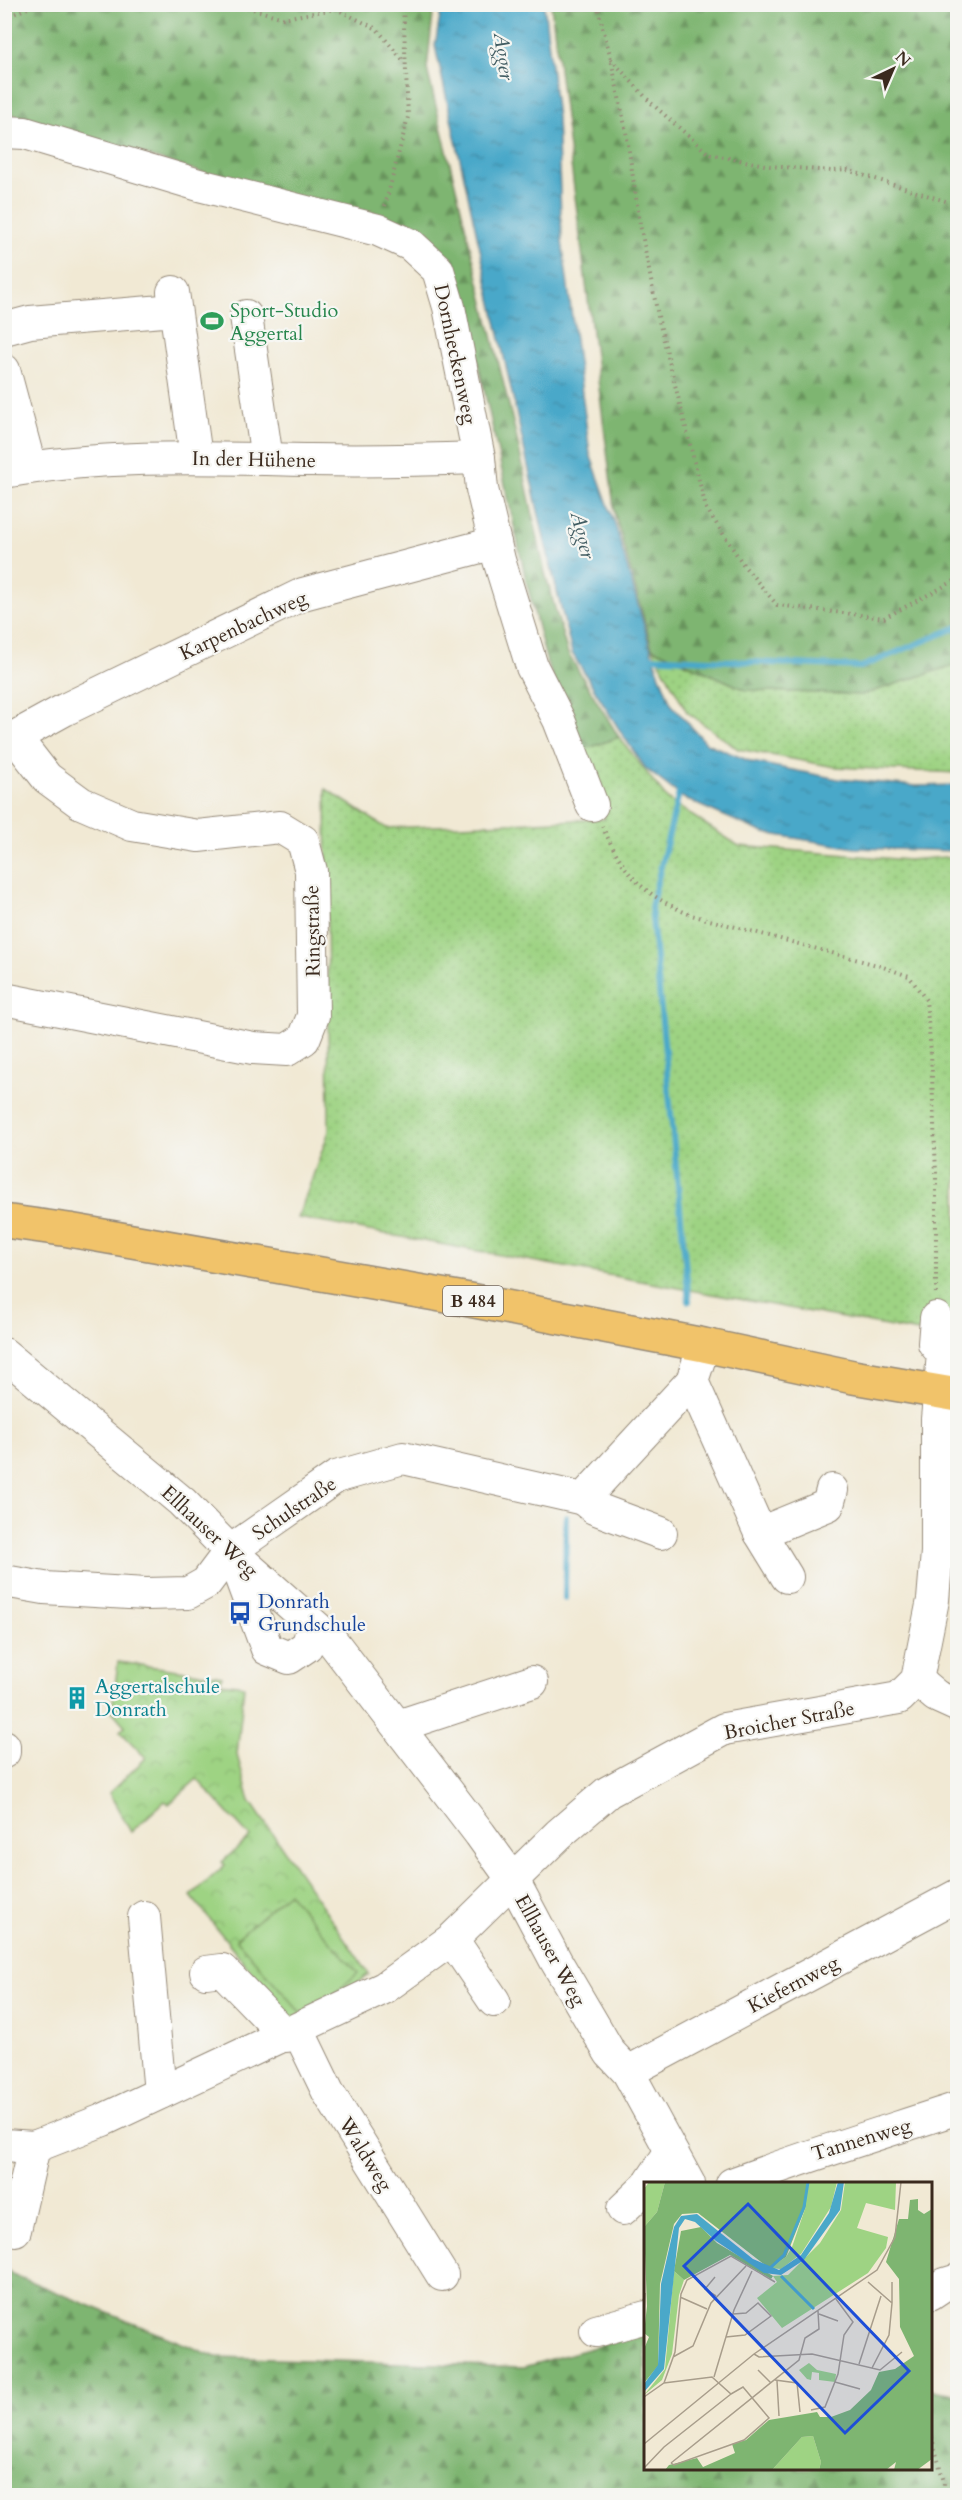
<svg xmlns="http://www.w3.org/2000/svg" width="962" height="2500" font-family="Cardo,serif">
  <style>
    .grass { fill: url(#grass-dots); stroke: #6c7e50; stroke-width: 1.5 }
    .forest { fill: url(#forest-firs); stroke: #5c7048; stroke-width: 1.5 }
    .park { fill: url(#park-crowns); stroke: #6c7e50; stroke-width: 1.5 }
    .pitch { fill: #9ed383; stroke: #6c7e50; stroke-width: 1.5 }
    .water { fill: url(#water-ripples); stroke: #426974; stroke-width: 1.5 }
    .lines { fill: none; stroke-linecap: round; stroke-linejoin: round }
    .stream { stroke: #4aa8c9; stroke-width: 6 }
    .minor-casing { stroke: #968a79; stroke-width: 34 }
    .major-casing { stroke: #968a79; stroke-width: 36 }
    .path { stroke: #968a79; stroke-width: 4; stroke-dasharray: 1.5 4.5; stroke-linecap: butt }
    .minor { stroke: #fff; stroke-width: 32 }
    .major { stroke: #f1c36a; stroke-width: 33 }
    .labels { text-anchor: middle; stroke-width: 4.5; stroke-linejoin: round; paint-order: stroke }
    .shield { fill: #f6f6f2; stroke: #73675e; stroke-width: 1.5 }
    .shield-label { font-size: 18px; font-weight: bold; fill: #3b2a1e }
    .leisure-label { font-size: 20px; fill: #27864d; stroke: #f6f6f2; text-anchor: start }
    .street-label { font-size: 20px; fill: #3b2a1e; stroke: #f6f6f2 }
    .transit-label { font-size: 20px; fill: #164399; stroke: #f6f6f2; text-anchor: start }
    .culture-label { font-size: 20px; fill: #0d838f; stroke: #f6f6f2; text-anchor: start }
    .water-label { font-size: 21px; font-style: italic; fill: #415c62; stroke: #f6f6f2 }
    .inset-river { fill: none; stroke: #4aa8c9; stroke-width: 3 }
    .inset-road { fill: none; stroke: #a89d8b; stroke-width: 1.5 }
    .view { fill: #1d4ed8; fill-opacity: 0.15; stroke: #1d4ed8; stroke-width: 3 }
    .inset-edge { fill: none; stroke: #3b2a1e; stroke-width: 3 }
  </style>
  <defs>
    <pattern id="grass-dots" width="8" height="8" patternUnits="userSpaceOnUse" patternTransform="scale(1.5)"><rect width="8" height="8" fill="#9ed383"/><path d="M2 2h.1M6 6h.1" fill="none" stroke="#89b571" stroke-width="1.8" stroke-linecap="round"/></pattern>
    <pattern id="forest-firs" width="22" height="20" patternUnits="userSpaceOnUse" patternTransform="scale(1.5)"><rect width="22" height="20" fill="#7eb571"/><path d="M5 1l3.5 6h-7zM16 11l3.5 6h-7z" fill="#68935c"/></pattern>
    <pattern id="park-crowns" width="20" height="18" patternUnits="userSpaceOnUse" patternTransform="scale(1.5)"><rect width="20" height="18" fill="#9ed383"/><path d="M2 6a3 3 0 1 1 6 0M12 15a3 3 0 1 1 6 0" fill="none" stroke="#89b571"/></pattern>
    <pattern id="water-ripples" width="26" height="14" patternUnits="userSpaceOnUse" patternTransform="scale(1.5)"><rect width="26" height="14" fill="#4aa8c9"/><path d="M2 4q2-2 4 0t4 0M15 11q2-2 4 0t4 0" fill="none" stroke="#3f89a3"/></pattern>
  </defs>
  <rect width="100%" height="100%" fill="#f6f6f2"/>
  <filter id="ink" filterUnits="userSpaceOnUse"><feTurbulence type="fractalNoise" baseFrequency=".0167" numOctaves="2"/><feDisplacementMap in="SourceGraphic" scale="12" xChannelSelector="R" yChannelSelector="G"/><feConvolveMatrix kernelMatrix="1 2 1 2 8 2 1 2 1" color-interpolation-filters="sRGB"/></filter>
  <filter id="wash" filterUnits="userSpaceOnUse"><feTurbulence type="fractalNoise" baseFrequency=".008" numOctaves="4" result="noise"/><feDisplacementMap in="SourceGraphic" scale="24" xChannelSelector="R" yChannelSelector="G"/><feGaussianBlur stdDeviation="1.35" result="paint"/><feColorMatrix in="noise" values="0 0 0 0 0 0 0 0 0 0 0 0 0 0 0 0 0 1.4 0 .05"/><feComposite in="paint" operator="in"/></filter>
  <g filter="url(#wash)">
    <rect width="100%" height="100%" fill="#f1e9d4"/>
    <g class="grass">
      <path d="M652 648 746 690 862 695 957 664V773L835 767 738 749 687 712Z"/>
      <path d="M619 737 668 800 739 846 908 860 957 856V1339L298 1218 329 1131 326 789 386 828 605 819 583 750Z"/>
    </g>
    <g class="forest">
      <path d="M4 5H434L427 69 515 430 545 573 568 654 619 737 583 750 547 663 526 580 461 284C445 256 419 217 382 218L285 198 5 112Z"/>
      <path d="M551 5H957V664L862 695 746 690 652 648 615 515Z"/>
      <path d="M4 2267 12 2274 216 2357 523 2367 645 2333 646 2468H930L931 2390 957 2394V2495H5Z"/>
    </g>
    <path class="park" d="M118 1662 222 1676 220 1683 244 1686 237 1755 250 1801 369 1974 298 2030 191 1896 225 1865 222 1862 250 1837 197 1779 169 1804 165 1801 131 1832 109 1793 146 1758 120 1731 125 1726 112 1711Z"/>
    <path class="pitch" d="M288 1893 358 1973 306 2019 236 1939Z"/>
    <path class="water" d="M442 5H544L557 118 562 241 590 454 615 524 653 657 671 704 706 743 752 762 838 779 916 786 957 785V851L855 848 764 833 685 799 646 769 622 734 572 653 544 538 435 46Z"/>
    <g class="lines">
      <g class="stream">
        <path d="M645 657 861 667 958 627"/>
        <path d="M681 785 651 907 689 1301"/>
        <path d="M565 1598 566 1517"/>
      </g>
    </g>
  </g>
  <g filter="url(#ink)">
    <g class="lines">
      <g class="minor-casing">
        <g id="minor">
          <path d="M4 132 25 133 199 185 378 230 411 245 438 270 449 307 479 458 482 489 499 560 532 667 559 720 592 805"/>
          <path d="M173 292 196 457"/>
          <path d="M246 316 267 459"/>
          <path d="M4 329 30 322 163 311"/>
          <path d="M4 370 30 467"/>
          <path d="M4 472C106 454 208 458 310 460 366 461 423 460 479 458"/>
          <path d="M4 743 64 710 303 594 495 543"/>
          <path d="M4 999 253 1048 287 1050 304 1039 313 1016 311 871 303 841 280 827 198 836 132 825 81 803 47 778 15 737"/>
          <path d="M4 1354 182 1502 230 1551 332 1641 480 1834 513 1880 556 1961 610 2053 628 2072 689 2184"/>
          <path d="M692 1381 760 1533 787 1577"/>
          <path d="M583 1499 594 1508 661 1533"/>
          <path d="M760 1533 828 1505 832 1490"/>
          <path d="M233 1557 267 1649 289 1658 307 1646 314 1626"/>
          <path d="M4 1581 44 1588 146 1594 188 1593 206 1583 230 1551 336 1477 403 1458 583 1499 692 1381 704 1345"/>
          <path d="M917 1680 936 1696 958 1706"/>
          <path d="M398 1726 532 1682"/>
          <path d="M4 1746V1752"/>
          <path d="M144 1917 160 2093"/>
          <path d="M452 1939 494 2001"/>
          <path d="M206 1972 222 1970 286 2036"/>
          <path d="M298 2030 328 2092 442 2275"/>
          <path d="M628 2072 958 1895"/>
          <path d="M4 2145 34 2147 103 2120 384 1988 452 1939 559 1834 608 1792 724 1729 899 1698 917 1680 933 1600 937 1552V1419L943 1354 934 1343 936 1318"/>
          <path d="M649 2184 665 2160 673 2155"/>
          <path d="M732 2184C806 2156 882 2133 958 2108"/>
          <path d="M623 2209 646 2187"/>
          <path d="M15 2230 34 2147"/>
          <path d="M930 2294 945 2284 958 2280"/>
          <path d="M596 2331 646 2317"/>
        </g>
      </g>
      <g class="major-casing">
        <path id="major" d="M4 1221 69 1230 464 1299 704 1345 853 1377 958 1395"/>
      </g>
      <g class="path">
        <path d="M236 4 283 18 336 9 377 29 404 62"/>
        <path d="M597 4 611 59 626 131 640 224 659 321 706 508 745 567 777 605 884 618 958 579"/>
        <path d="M4 18 37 4"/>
        <path d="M611 59 651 103 709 154 770 166 832 171 847 170 958 205"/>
        <path d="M385 206 408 117 403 4"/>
        <path d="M602 826C626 876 640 893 691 915L877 965 909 976 926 1000 931 1052 936 1173V1293"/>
        <path d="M930 2431 944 2482 943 2496"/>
      </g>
      <use href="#minor" class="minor"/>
      <use href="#major" class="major"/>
    </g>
  </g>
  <defs>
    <g id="stadium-bare" transform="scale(1.8)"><path d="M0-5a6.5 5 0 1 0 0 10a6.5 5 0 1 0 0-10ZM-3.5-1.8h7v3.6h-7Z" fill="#2e9e5b" stroke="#f6f6f2" stroke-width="2.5" paint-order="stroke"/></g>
    <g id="bus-bare" transform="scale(1.8)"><path d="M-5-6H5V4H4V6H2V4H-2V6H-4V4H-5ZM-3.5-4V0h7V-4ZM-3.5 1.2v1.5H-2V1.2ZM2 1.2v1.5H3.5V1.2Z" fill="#1a4fb4" stroke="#f6f6f2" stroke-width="2.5" paint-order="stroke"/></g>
    <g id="building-bare" transform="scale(1.8)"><path d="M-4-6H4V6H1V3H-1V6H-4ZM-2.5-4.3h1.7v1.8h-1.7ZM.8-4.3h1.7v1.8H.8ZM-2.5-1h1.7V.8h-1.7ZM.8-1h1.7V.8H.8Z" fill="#0f9aa8" stroke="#f6f6f2" stroke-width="2.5" paint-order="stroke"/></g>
  </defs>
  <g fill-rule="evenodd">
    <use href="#stadium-bare" x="212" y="321"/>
    <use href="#bus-bare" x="240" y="1613"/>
    <use href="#building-bare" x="77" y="1698"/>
  </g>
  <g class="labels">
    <rect class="shield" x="443" y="1286" width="60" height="30" rx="4.5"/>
    <g class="shield-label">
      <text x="473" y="1307">B 484</text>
    </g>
    <g class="leisure-label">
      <text x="230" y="317">Sport-Studio<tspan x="230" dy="23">Aggertal</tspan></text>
    </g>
    <g class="street-label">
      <text transform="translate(456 354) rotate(78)" y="7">Dornheckenweg</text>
      <text transform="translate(254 459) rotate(1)" y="7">In der Hühene</text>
      <text transform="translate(243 625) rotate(-25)" y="7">Karpenbachweg</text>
      <text transform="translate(312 931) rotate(-91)" y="7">Ringstraße</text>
      <text transform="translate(294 1508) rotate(-34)" y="7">Schulstraße</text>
      <text transform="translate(210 1531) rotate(43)" y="7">Ellhauser Weg</text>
      <text transform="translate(789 1720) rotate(-11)" y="7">Broicher Straße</text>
      <text transform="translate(551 1950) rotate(61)" y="7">Ellhauser Weg</text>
      <text transform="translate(793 1984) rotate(-28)" y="7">Kiefernweg</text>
      <text transform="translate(861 2139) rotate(-17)" y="7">Tannenweg</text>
      <text transform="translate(366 2154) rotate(58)" y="7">Waldweg</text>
    </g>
    <g class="transit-label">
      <text x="258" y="1608">Donrath<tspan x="258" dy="23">Grundschule</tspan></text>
    </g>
    <g class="culture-label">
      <text x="95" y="1693">Aggertalschule<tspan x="95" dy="23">Donrath</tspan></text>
    </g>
    <g class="water-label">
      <text transform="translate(504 56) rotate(82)" y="7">Agger</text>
      <text transform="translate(583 535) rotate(76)" y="7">Agger</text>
    </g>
  </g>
  <g transform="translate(644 2182)">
    <rect width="288" height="288" fill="#f1e9d4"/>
    <path d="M5 0H21L13 30 0 45V7ZM162 0H193L187 25 157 72 137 87 125 86 142 75 148 65 162 24ZM201 0H252L251 28 222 21 213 46 244 55 242 66 224 91 138 146 113 116 133 100 129 94 144 93 176 61 197 28ZM30 89 40 98 35 113 28 172 18 198 0 213 21 187ZM169 254 177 280 175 288H128L158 255Z" fill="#9ed383"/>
    <path d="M21 0H162V24L142 75 125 86 54 31 38 32 30 42 16 102 14 184 0 201V167L5 155 0 151 3 124 0 45 13 30ZM274 17V28L280 32 288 27V277L273 288H250L252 280 242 288H175L177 280 169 254 158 255 128 288H21L25 283 53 276 59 285 91 271 88 262 102 258 125 238 173 230 176 235H187L206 228 227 208 235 190 251 187 270 174 256 145 255 97 242 80 255 37H264L266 18ZM57 45 73 61 129 94 127 97 86 73 40 98 30 89 37 49Z" fill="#7eb571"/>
    <path d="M165 181 173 188 192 192 191 200 175 198V191L168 190 167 198 163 197 155 188Z" fill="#9ed383"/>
    <path d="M194 0H200L196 28 160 78 137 93 120 91 72 59 51 40 41 37 35 46 20 187 0 210V202L14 183 17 102 30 45 37 34 53 32 109 77 135 88 157 73 185 31Z" fill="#4aa8c9"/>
    <path class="inset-river" d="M125 87 140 73 160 25 164 0M137 94 170 127"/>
    <path class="inset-road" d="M71 95 61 107 72 114M224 100 248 121 245 153 228 186M36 115 63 127M248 121V100M0 131 1 111M175 132 194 139M82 155 101 153 127 134 114 121 102 131 89 132M110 172 115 175 168 172 236 188 258 170M29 175 49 164 67 121 102 84M215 182 237 114M114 188 127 201M70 195 90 128 108 89M131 198 153 201 156 230M133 199 135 234M191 200 216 207M20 201 31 170 37 112 43 98 87 74 131 100M0 215 20 201 68 195 87 212 99 205 125 236 100 258 30 283 27 281M167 228 181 225 194 192 200 153 209 140 192 117M0 262 110 172 233 88 251 55 257 0M27 281 155 178 161 156 175 147 174 129M0 286 20 265 87 212"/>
    <path class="view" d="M104 22 265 189 201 251 40 84Z"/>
    <rect width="288" height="288" class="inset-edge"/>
  </g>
  <rect width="962" height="2500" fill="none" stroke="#f6f6f2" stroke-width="24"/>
  <g transform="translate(893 69) rotate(44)" stroke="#f6f6f2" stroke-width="4.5" paint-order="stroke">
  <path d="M0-4.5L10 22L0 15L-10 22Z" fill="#3b2a1e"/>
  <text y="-9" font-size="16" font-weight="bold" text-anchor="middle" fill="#3b2a1e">N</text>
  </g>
</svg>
